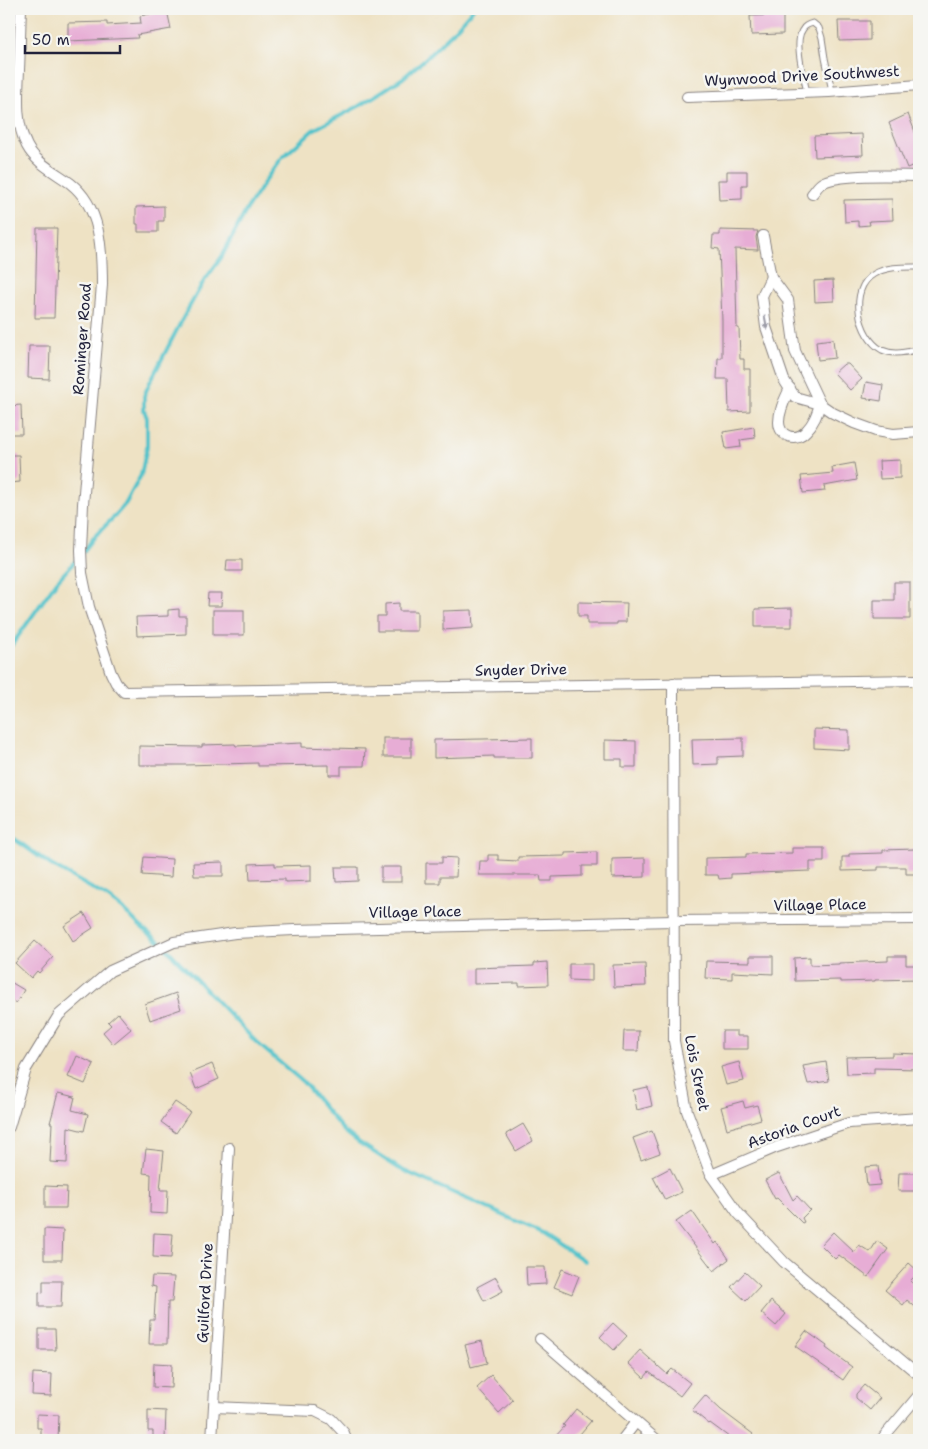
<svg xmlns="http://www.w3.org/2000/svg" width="928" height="1449" font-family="'Shantell Sans',sans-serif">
<rect width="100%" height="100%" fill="#f6f6f2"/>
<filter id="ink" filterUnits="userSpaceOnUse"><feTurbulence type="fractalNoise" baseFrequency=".02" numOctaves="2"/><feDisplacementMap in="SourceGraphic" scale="10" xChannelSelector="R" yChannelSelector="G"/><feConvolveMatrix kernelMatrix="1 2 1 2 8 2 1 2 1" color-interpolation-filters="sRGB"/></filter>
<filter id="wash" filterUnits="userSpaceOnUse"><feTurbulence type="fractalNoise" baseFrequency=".0096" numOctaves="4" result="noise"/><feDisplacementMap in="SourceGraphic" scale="20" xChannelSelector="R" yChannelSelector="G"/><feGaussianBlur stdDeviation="1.12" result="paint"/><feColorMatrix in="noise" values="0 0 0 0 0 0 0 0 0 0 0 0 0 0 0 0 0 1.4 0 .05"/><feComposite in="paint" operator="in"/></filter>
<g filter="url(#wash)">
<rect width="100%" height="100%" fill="#eee2c4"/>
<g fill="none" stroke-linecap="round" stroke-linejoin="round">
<!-- stream -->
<g stroke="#55c3ca" stroke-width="4">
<polyline points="83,552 96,535 115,516 126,503 141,475 147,447 147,418 144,410 144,396 150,382 183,318 204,281 221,258 248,207 269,175 282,158 313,130 359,106 403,78 425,59 453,32 473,9"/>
<polyline points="9,649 57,581 79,557"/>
<polyline points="9,835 51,865 107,897 125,911 139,925 162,944 257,1043 303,1082 331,1116 344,1131 358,1142 400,1169 543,1233 585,1261"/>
</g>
</g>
<g id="blocks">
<!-- building -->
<g fill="#e7add5">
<polygon points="167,10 171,29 137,35 138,38 68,41 68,23 107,22 107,25 141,23 140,16"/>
<polygon points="783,15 783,34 751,35 750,16"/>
<polygon points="838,21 870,21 870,40 839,41"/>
<polygon points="908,114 919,142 919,163 907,168 889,123"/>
<polygon points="862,134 863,155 815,157 814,136"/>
<polygon points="727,171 747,171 747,185 742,185 742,199 719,200 718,180 727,180"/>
<polygon points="892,199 893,220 869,221 870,225 858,226 858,221 845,222 844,200"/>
<polygon points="164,206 164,221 158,221 158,232 138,232 138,224 136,224 136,207"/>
<polygon points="37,228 57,228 54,318 35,318"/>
<polygon points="720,230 758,231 756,237 758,250 735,249 737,328 739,328 740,359 744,359 744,369 750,369 750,411 729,412 728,379 717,379 718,358 722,358 722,320 719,249 712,248 713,235 720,235"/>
<polygon points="833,280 834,301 815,302 814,281"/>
<polygon points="833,339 835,358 818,360 816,341"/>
<polygon points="29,346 50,346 49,379 28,378"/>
<polygon points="844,364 848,364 862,379 850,390 834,373"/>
<polygon points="866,382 883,385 881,401 863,398"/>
<polygon points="21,405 22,434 9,434 9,406"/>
<polygon points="754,427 755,438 740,440 741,447 726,449 723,432"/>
<polygon points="9,455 19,455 20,482 9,483"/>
<polygon points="900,460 900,478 880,479 879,461"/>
<polygon points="854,463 857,480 824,486 825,491 803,493 801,476 833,473 832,467"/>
<polygon points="227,560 242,560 242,571 226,571"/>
<polygon points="894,582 910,582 910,619 874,619 874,600 894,600"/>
<polygon points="208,593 222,593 221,606 207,606"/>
<polygon points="578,602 627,603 626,622 617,622 617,624 587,624 587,616 578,616"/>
<polygon points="399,603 399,611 417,611 417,631 377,631 377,616 385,616 385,604"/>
<polygon points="792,608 792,627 755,627 755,609"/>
<polygon points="179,609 179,616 186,616 186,634 137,636 136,617 168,616 168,610"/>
<rect x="213" y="610" width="31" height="25"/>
<polygon points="472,610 473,628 443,630 443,611"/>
<polygon points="814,729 849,730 849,750 814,748"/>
<rect x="383" y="738" width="28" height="19"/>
<polygon points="532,738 532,758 494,758 494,756 434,758 434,740"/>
<polygon points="743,738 743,756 718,757 718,764 693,765 692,739"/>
<polygon points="605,740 636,741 636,767 622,767 622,759 605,759"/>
<polygon points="302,743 302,747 365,749 364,766 341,766 341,775 329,775 329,765 258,766 258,763 185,765 139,765 139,746 202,747 202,745 235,744 236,746"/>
<polygon points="792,848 824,848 824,862 810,862 810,871 731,874 731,878 719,879 718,875 705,875 705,858 746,857 746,854 792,853"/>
<polygon points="915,849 916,874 906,874 906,867 878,867 878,870 842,871 842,857 849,857 849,854 883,853 883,850"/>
<polygon points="597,852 597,866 582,866 582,876 552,877 552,881 541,881 540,875 479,875 480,861 488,861 488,855 498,855 498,860 518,861 518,857 565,856 565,853"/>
<polygon points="144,857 172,859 171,877 142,875"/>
<polygon points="442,857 457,858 456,877 440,877 440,883 426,883 426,863 442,863"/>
<polygon points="645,858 645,877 612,878 612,859"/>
<polygon points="223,862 223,876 194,876 193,863"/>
<polygon points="275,863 275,866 311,865 311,881 285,882 285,879 250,880 249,864"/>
<polygon points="335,867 358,867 358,881 336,882"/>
<rect x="381" y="867" width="20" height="15"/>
<polygon points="84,913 93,928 73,941 64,926"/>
<polygon points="35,941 53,957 39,973 37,971 31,978 15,963"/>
<polygon points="750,956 773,956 773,974 732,972 732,979 705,978 706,961 750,962"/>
<polygon points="888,956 906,956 906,965 919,965 919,979 875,980 875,981 840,982 840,980 795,981 794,958 810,957 810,965 839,964 839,963 888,961"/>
<polygon points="547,962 548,985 519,986 519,983 474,984 474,968 534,966 534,963"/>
<polygon points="569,964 592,964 592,981 569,980"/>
<polygon points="645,964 646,986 614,987 613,965"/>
<polygon points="9,981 24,990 16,1003 9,999"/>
<polygon points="176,993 181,1009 150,1020 145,1004"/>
<polygon points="118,1013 131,1029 113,1044 103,1032 111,1025 108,1022"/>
<polygon points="624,1031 639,1031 638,1051 623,1051"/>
<polygon points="722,1031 737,1031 737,1036 748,1036 748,1049 722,1049"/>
<polygon points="892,1053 919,1054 919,1069 874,1068 874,1073 847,1074 846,1057 892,1056"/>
<polygon points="77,1056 94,1064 85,1084 68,1077"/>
<polygon points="739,1062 744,1081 726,1085 721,1067"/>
<polygon points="826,1062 829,1081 808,1084 803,1066"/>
<polygon points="212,1064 219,1079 196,1089 190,1073"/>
<polygon points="648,1087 652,1106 637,1110 633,1090"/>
<polygon points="58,1093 75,1097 72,1110 88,1114 84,1131 68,1127 67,1163 50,1162 52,1123 50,1123"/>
<polygon points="743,1101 745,1108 757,1105 761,1119 727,1129 721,1107"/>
<polygon points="175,1102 190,1112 176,1133 161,1122"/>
<polygon points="523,1124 533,1141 516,1151 506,1134"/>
<polygon points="652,1131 660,1153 641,1160 633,1138"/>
<polygon points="146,1149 164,1151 160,1190 168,1190 167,1214 150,1213 151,1174 143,1173"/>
<polygon points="878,1166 880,1185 867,1186 865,1167"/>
<polygon points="670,1168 682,1192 665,1200 653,1177"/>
<polygon points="779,1173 793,1200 797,1196 810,1210 802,1218 804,1222 802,1223 777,1198 775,1199 765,1180"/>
<polygon points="899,1173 919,1173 919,1191 898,1191"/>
<polygon points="45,1186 67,1187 66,1208 45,1208"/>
<polygon points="692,1211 715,1244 717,1242 729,1259 714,1271 676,1222"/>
<polygon points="44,1229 63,1230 62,1260 44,1260"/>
<polygon points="833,1232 854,1252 859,1245 870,1252 877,1241 888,1249 868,1277 839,1255 835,1259 821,1245"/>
<polygon points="154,1233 173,1234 171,1258 153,1257"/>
<polygon points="909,1263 919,1272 910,1281 919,1289 919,1310 907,1300 903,1305 885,1290"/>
<polygon points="526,1267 545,1267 546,1284 527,1285"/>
<polygon points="562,1269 579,1276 572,1294 554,1287"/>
<polygon points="745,1272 760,1286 746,1301 731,1287"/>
<polygon points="152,1276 174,1277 172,1302 168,1302 167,1344 149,1344 150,1320 154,1320 156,1287 151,1286"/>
<polygon points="496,1277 503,1291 484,1301 477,1287"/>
<polygon points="43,1281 62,1281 61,1307 39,1307 39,1292 43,1293"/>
<polygon points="771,1301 786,1314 776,1326 761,1313"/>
<polygon points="613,1323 627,1336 614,1350 600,1337"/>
<polygon points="39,1329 55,1329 56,1350 39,1350"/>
<polygon points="806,1331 827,1346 826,1348 852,1367 843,1380 795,1346"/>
<polygon points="482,1341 487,1363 471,1367 465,1345"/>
<polygon points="640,1350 667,1374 672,1369 690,1383 680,1396 649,1372 644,1378 628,1363"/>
<polygon points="154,1363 172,1364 171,1388 153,1387"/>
<polygon points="33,1373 52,1374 51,1396 32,1395"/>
<polygon points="491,1375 513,1400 499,1413 477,1388"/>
<polygon points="864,1385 880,1398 870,1410 856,1398 856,1394"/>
<polygon points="705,1395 721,1410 753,1434 748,1440 733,1440 710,1423 709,1424 692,1410"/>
<polygon points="576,1409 591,1421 575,1440 552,1440 565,1426 563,1425"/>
<polygon points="148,1410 166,1411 165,1440 153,1440 153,1431 148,1431"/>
<polygon points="37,1414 59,1415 58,1440 41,1440 41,1428 37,1428"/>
</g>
</g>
</g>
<g filter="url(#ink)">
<use href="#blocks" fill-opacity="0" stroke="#888280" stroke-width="1"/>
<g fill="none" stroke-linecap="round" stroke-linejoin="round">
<!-- lane casing -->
<g stroke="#888280" stroke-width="7">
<g id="lane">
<path d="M807,92c-3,-14 -14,-51 -4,-63 2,-4 6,-5 10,-6l6,5 3,10 3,20 7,33"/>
<path d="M919,267c-14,0 -32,-1 -45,7 -26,15 -16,63 8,76 11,5 26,3 37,-2"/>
</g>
</g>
<!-- street casing -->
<g stroke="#888280" stroke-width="12">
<g id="street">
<path d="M21,9c-1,20 -1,41 -2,61 -1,24 -4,53 8,76 9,17 28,26 43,37 31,24 32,66 32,102l-19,219 -2,46 1,23 7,34 22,66 5,10 8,9 795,-12"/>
<polyline points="687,97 829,92 919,85"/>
<path d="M812,194c3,-3 6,-9 10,-11 18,-10 75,-7 97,-7"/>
<polyline points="763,236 771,277 788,300 795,351 820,404 833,413 854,423 876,431 893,434 919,432"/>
<polyline points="771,277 762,296 766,327 784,380 795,397 820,404"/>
<path d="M790,388c-5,11 -11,22 -11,34 0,15 17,20 27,9 8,-8 11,-17 14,-27"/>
<polyline points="673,683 674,1041 687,1111 711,1175 738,1213 784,1262 919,1375"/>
<polyline points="9,1127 26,1069 59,1015 110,971 174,942 235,933 294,930 673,921 919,919"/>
<polyline points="711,1175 777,1147 849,1123 919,1118"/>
<polyline points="540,1339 657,1440"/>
<polyline points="214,1407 315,1411 331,1419 344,1433 346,1440"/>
<polyline points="212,1440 229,1148"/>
<polyline points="622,1440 636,1422"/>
<polyline points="881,1440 919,1395"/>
</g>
</g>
<!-- lane -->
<use href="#lane" stroke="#fff" stroke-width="5"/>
<!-- street -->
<use href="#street" stroke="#fff" stroke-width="10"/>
</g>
<!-- one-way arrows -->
<defs><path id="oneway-solid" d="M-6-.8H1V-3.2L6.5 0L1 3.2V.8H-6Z" transform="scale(1.25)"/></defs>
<use fill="#9c9ca7" href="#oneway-solid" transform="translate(766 323) rotate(79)"/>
</g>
<g text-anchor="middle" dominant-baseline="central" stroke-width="5" stroke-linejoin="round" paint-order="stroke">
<!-- street labels -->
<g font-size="15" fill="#22223b" stroke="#f6f6f2">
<text transform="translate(802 76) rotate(-3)">Wynwood Drive Southwest</text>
<text transform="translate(82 339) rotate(-86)">Rominger Road</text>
<text transform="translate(521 670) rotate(-1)">Snyder Drive</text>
<text transform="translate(820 905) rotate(-1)">Village Place</text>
<text transform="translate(415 912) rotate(-1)">Village Place</text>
<text transform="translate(697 1073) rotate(79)">Lois Street</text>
<text transform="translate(794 1127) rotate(-20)">Astoria Court</text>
<text transform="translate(205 1293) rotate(-87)">Guilford Drive</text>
</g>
</g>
<!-- margin -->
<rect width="928" height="1449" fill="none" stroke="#f6f6f2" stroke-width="30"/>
<!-- scale -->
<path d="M25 45v8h95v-8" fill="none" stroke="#22223b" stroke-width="2.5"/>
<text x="32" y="45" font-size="15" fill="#22223b" stroke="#f6f6f2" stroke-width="4" paint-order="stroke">50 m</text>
</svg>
